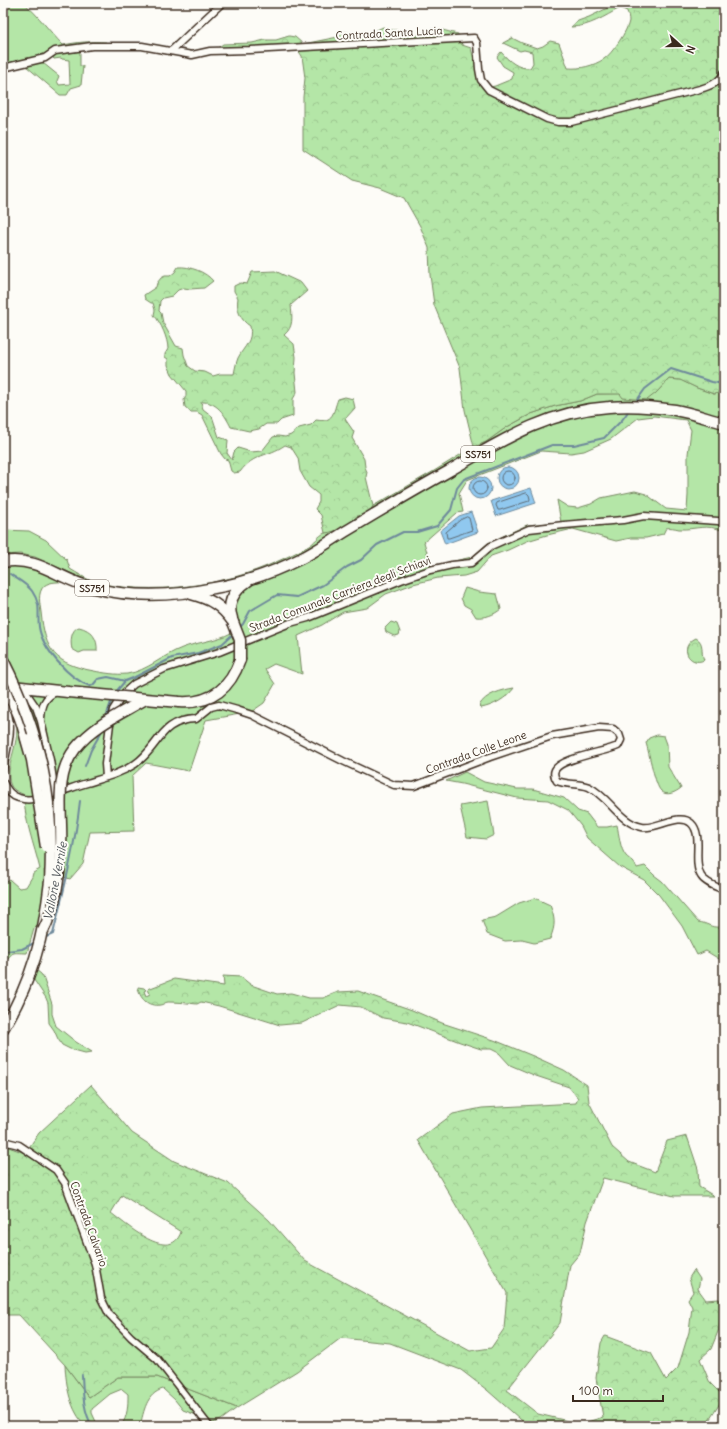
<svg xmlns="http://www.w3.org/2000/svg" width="727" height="1429" font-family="Delius,sans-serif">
<defs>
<pattern id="forest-crowns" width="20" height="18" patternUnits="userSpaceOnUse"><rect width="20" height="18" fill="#b4e6a7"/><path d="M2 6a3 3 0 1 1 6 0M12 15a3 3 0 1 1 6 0" fill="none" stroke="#9cc58f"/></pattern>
</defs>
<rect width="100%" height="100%" fill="#fdfcf7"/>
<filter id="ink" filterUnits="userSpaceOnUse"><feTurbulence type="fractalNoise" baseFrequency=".025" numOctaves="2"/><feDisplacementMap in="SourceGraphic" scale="8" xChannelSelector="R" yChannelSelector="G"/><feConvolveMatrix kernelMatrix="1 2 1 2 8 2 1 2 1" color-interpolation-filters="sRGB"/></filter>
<g filter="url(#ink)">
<!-- grass -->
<g fill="#b4e6a7" stroke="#788862" fill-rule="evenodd">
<path d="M3,3h21c15,13 25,28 39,42 15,-3 28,-4 43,-3l2,2h-17l-47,13 -41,8z"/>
<polygon points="80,50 80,66 83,66 81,85 71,88 67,95 60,95 26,66 41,62 43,63 59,76 57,81 59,85 70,84 69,60 62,59 61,58 54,59 52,56 61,53"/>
<path d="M669,379l12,1 16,8 17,6 10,-2v27l-72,-7 23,3 49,13v103c-19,-8 -27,-1 -45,-2 -5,-1 -8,-2 -13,-1l-3,6 -17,4h-15l-15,3 -43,-12 -26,6 -20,6 -19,9 -17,6 -14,16 -13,4 -26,2 -25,6 -27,10 -19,14 -24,4 -21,13 -24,11 4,38 -28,-10 -9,5 10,15 -11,19 -13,9 -45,8 -17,51 -43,-8 -14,13 2,55 -44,1 -7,32 -13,15 -26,-9 1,12 -4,29 -3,14 -4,4 -7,24c-17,0 -12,-3 -24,11v-73l2,-8 5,-3 9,8 7,-1 6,-10 1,-4 7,-4c-6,-25 -16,-49 -16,-74 -5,-3 -10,-4 -13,-9 -11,-21 24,-61 -8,-80v-141l26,-2 38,19c-7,0 -17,-1 -23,4 -7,7 -4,18 -3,26 4,39 14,52 53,59 10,2 22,4 33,3 20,-3 36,-19 55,-26 15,-6 34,-7 49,-15 3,-1 5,-7 7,-10l-4,-20 11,-16 38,-15 23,-10 11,-7 -21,1 -46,20 -38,9 -53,6 -43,-2 -32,-10 -49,-22 -15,-3 -17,1v-25l26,1 17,9 21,20 3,9c7,4 16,10 24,13 55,14 131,4 182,-20 11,-5 22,-10 33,-16 5,-3 10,-11 16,-13 12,-4 23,-7 32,-17 8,0 12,-3 16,-10l61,-35 39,-24 13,-5 21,-15 24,-13 24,-8 25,-5 17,-7 59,-1zM654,416l32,4 5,10 -3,24v41l-1,16 -21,-2 -20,-15 -11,-3 -34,7 -10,6 -13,4 -10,-1 -11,-7 4,22 -34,3 -39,18 -16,14 -41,9 -7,-24 33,-29 6,-1 -4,-19 8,-13 74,-29 30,2 13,-2 27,-12 27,-21zM568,418l-26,9 -31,14 -153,89 181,-111z"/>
<path d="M465,588l14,4 18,2 4,15c-7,6 -16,9 -25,8l-5,-8 -7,-4 -3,-7z"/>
<polygon points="391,622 397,624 400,632 399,635 394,636 386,632 385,628"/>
<path d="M79,627c13,3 19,12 18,24h-13l-5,2 -7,-4c-2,-7 -1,-20 7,-22z"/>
<path d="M514,688c-7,10 -21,18 -33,20l-2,-2c6,-12 23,-16 35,-18z"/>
<path d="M657,735l7,1 3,8 1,23 13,21c-5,4 -14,9 -20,3 -6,-5 -12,-39 -15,-48l3,-5z"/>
<path d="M465,772l19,10 33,7h16l31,9 14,13 9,3 10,13h10l10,-2c2,9 3,24 9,31 5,5 7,4 11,12l8,-2 9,9 8,6 36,41c10,1 12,6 22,5l2,8 2,1v26l-18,-11 -9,4 -15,-29 -23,-31 -15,-15 -24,-13 -33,-29 -6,-12 -13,-16 -20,-10 -31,-2 -55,-14 -16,-3z"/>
<polygon points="488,801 494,835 486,839 467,837 460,806"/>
<path d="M535,898l15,7c5,14 6,19 0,34l-16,4 -12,-3 -17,1 -18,-7 -5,-14 14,-3 23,-14z"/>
<polygon points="36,970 41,974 43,977 52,1004 52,1014 56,1026 76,1042 92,1052 85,1053 70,1049 62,1045 58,1039 54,1030 49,1023 48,1003 46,998 32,977"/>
<path d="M65,1365l24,32 29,-20h39l80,31 -16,12 -8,3 -6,-4 -24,-9 -8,-10 -12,-11c-17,5 -19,22 -23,37h-19c7,-10 7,-21 7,-32l-6,-5 -12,5 -18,15v4l6,13h-12c-16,-15 -20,-41 -21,-61z"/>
</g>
<!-- forest -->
<g fill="url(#forest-crowns)" stroke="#788862" fill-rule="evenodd">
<path d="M618,3h99l7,10v379l-10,2 -17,-6 -17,-8 -11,-1 -13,14 -9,7 -24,-2 -3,-4h-23l-17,7 -25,5 -24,8 -24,13 -21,15 -12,5 -9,-37 -5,-42 -26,-63 -4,-30 -1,-27 -9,-22 -16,-28 -24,-10 -28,-7 -49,-32v-52l2,-19 -3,-22 -7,-10 -79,3 7,-5 29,-1 13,-3h11l13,-4 6,1 8,7 35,-7 7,-5 9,1 6,5 23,-11 9,3h11l10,6c6,-1 15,-6 19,-7 8,-1 19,4 26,5l4,11 9,3 3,12 11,28 10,-2 17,-7 1,-7 -10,-6 -6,-9 4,-5c8,9 17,17 29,16l3,-5 -1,-11 -8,-2 -4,1 -17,-8 9,-5 10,5 15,5 6,-2 7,-5 9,2 9,25c13,1 25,-2 36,-9 8,-5 24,-29 25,-38 0,-3 -1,-7 -2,-10l-7,-3c-15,8 -31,19 -49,19l7,-6 11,-4z"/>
<path d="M178,267c12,-1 28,5 35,14l-9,7 -14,1 -6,-1 -6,2 -6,6 -9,2 -3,3 -1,10 2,2 2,10 13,23 7,2 1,7 4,11 7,5 10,1 8,4 7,-2h14c1,-5 2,-11 4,-16 6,-12 15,-16 12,-32 -10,-6 -14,-17 -12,-28l-4,-7v-5l6,-3 7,1 5,-12 23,-1 26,12 6,8 -16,14c1,12 3,22 -7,30l10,9 2,13 -1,16 2,19 -4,7v17l-12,4 -4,4h-11l-7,5 -10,2 -18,-4c-6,-12 -14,-26 -30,-25l2,7 9,7 7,21 9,3 -1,13 5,7 2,-8 4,-4 13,4 11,-1 11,-14 5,-1 7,1 6,-2 8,-7 12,-3 5,-5c18,3 17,-8 22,-21l7,-2 8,2 2,9 -10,11 9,13 -2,6 12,21 1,8 2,5 -1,5 7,29 -3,5 -7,5h-6c-8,9 -20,16 -32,17l-4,-18 -6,-6 4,-7v-7l-10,-8 -9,-16 -2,-13 -7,-11 -6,-2c-17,12 -31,8 -45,27l-6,1 -3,-2 -3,-11 -3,-1 -4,-5 -19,-39 -5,-3h-6l-6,-5 -1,-7 2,-4v-5l-14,-17 -4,-9v-6l-3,-2v-3l3,-5c0,-10 -7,-26 -14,-34l1,-5 -2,-7h-2l-6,-4 -1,-4 12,-8 1,-4 4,-5 4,-2h5l5,-4z"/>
<path d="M696,638c9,5 4,13 8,22 -14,7 -27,-13 -8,-22z"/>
<path d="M223,976l18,1 10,8 26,9 14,-1 18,5h14l15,-6 20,-1 54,19 30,13 52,17 39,16 31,14 23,15 2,17 23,45 17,15 26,10 12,-31 20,-5 11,33 1,18 15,9h-40l-71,-18 -16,44 -7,31 -10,12 -10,58 -53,67 31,24 43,10 22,-7 -7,-39 5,-35 4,-7 46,17 15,27 12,-12 11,-36 3,-25 -4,-8 5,-7 -4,-14 5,-8 6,9 -2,10 8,11 13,-1 4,9 -4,21 -8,20 -11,10 10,24 14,14 -16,25 -2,4h-178l-41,-36 -26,-20 -71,-27 -49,-5 -44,33 -60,37 -80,-31h-39l-29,20 -24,-32 -46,-50h-16v-170l22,8 14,-20 52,-48 41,48 42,28 54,22 41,37 36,41 165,90 21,-3 13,-19 3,-36 -89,-153 35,-26 29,-6 94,-5 2,-5 -9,-11 -33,-11 -26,-11 -11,-12 -8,-4h-10l-21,-7 -53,-20 -24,-4 -22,-11 -21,-2 -38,18 -22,2 -61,-19 -18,-4 -4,2c-9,-1 -19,-2 -29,-2 -3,0 -5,3 -8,3 -12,2 -21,-7 -22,-18l6,1 2,2 -2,1 2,5 4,-2 -2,-5 26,-10 50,7zM122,1195l59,37c-11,32 -55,-8 -70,-19z"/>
</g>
<!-- water -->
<g fill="#90c8ef" stroke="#6e899b">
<circle cx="508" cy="478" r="11"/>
<circle cx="480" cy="488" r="11"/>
<polygon points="531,488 536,503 496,516 491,501"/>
<polygon points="471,512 478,532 445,544 440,531 459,516"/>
</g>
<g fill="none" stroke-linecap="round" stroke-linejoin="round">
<!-- shore -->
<g stroke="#5d6972" stroke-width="1">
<circle cx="508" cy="478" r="7"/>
<circle cx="480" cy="488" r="7"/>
<polygon points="527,493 529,495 530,499 529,501 500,510 498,510 496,505 497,503"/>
<polygon points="467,517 469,518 472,530 449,538 447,538 446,532 460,520"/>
</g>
<!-- stream -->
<g stroke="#6e899b" stroke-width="2">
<polyline points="635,403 645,389 671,369 712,382 724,384"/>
<path d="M10,574c7,5 17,10 22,17 10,15 5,21 7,36 3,21 30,52 51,59l3,-1 5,-6 10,-2 17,4"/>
<polyline points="239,628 243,624 250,611 277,595 297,597 323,585 347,567 361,560 377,545 403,532 417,532 437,526 451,510 457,488 464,479 552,445 574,445 604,438 622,420 630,409"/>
<polyline points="115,693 125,681 133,678 172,658 198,653 222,644 233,634"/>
<polyline points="106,717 112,699"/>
<polyline points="85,766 91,750 103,729"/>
<path d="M44,938l9,-4c11,-44 22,-88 27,-133"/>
<polyline points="3,955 7,951 22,949 36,942"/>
<path d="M82,1375c1,18 1,35 10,51"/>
</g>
<!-- minor casing -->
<g stroke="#3b2a1e" stroke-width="9">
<g id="minor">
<polyline points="171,51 222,3"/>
<path d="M3,68l42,-10 10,-7 37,-5h50l50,9 18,-4 40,-1 224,-12 3,5 2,26 2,11 8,10 58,29 11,3h13l129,-33c10,-3 19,-6 24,-16"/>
<polyline points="20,688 27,694 36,707 41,721 50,760 55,793"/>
<path d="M3,704c14,20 3,45 0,66"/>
<path d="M41,718c1,-12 3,-21 15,-26"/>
<polyline points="106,777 105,764 110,724 113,710 124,693 134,684 164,669 219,652 290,623 308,618 401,580 430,570 452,565 471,563 491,546 529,529 564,525 623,520 644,516 718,521 724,523"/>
<path d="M3,782c3,7 7,14 16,16 6,2 12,2 18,0 17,-3 33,-10 50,-15 16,-5 33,-9 48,-19 25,-17 24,-44 61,-45l15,-12 8,-2 18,5 15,5 91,46 51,24 20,1 76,-29 62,-21 47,-8 14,1 6,5 2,6 -3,6c-13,6 -57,12 -63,24 -2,4 0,8 2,11 10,4 22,2 32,6 20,10 31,36 53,40 14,3 37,-15 49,-4 13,12 1,38 10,53 4,7 16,11 23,14"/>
<polyline points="3,1141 19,1145 56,1170 65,1183 95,1264 101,1298 109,1314 131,1337 157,1359 209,1426"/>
</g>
</g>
<!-- primary casing -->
<g stroke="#3b2a1e" stroke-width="13">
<g id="primary">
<path d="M3,562c37,-6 58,19 91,26 39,10 81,8 120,0 30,-5 60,-16 88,-30 16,-8 31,-19 46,-28 33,-20 67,-40 101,-59 52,-30 98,-60 160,-64 21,-2 45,0 66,3 17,3 33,9 49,13"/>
<path d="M191,594c19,5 30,11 42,28"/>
<path d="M232,618c-6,-16 3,-28 16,-37"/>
<polyline points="3,685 68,692"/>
<path d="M3,690c13,13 19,31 23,49"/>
<path d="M179,702c31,2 51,-13 61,-42"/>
<path d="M3,1029c29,-48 41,-93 47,-148"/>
</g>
</g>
<!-- minor -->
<use href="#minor" stroke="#fdfcf7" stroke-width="6"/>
<!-- primary -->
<use href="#primary" stroke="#fdfcf7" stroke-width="10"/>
<!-- primary-bridge casing -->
<g stroke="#3b2a1e" stroke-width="13" stroke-linecap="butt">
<g id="primary-bridge">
<polyline points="233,622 240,640 240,660"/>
<path d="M3,660c37,73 52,140 47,221"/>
<polyline points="68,692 179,702"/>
<polyline points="26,739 32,760 46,847"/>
<path d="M43,931c13,-26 17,-55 18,-84 2,-32 -8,-70 14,-98 18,-23 45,-35 69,-49"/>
</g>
</g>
<!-- primary-bridge -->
<use href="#primary-bridge" stroke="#fdfcf7" stroke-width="10"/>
</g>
</g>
<g text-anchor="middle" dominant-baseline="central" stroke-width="4" stroke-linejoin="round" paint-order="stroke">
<!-- shield labels -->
<g fill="#fdfcf7" stroke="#75695f" stroke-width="1">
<rect x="461" y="446" width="34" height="16" rx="3"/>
<rect x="75" y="580" width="34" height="16" rx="3"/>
</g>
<g font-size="10" font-weight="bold" fill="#3b2a1e">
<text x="478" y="454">SS751</text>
<text x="92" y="588">SS751</text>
</g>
<!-- street labels -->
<g font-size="11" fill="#3b2a1e" stroke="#fdfcf7">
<text transform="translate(389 33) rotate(-3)">Contrada Santa Lucia</text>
<text transform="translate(340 594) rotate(-21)">Strada Comunale Carriera degli Schiavi</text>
<text transform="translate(476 752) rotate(-20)">Contrada Colle Leone</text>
<text transform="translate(89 1224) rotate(70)">Contrada Calvario</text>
</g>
<!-- water labels -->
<g font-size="12" font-style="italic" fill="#54595d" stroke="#fdfcf7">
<text transform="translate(55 881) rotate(-79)">Vallone Vernile</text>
</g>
</g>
<!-- margin -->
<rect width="727" height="1429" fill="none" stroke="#fdfcf7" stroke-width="16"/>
<rect x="8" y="8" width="711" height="1413" fill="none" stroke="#3b2a1e" stroke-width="1.5" filter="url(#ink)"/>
<!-- north arrow -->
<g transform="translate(681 46) rotate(111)" stroke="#fdfcf7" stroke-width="3" paint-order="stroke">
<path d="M0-3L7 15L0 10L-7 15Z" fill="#3b2a1e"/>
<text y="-6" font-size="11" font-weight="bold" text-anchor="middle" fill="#3b2a1e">N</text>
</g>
<!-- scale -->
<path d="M573 1395v6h90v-6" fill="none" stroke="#3b2a1e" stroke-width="2"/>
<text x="579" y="1395" font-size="12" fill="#3b2a1e" stroke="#fdfcf7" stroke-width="3" paint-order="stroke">100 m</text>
</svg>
